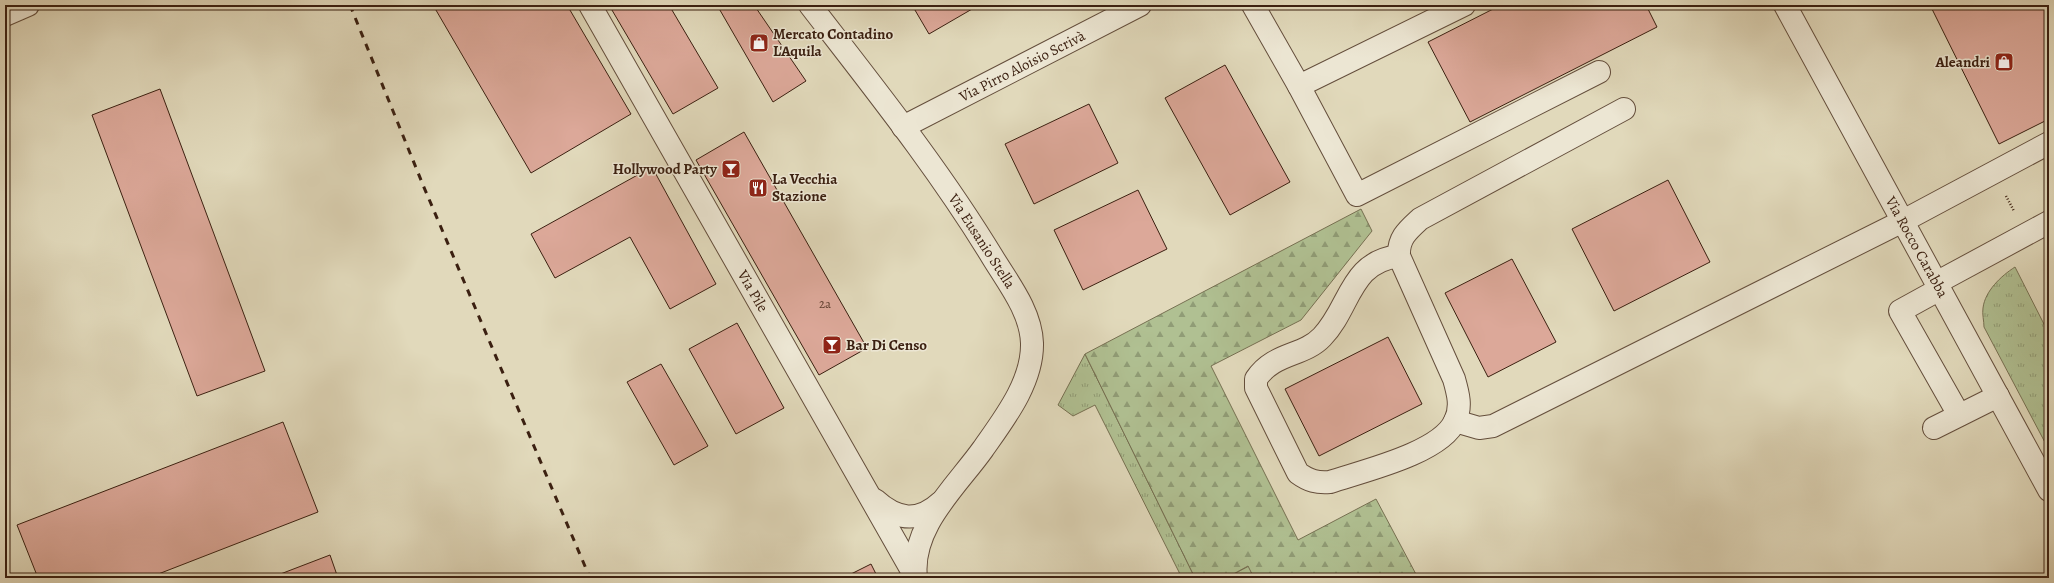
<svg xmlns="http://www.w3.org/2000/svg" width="2054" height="583" font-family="Alegreya,serif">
<defs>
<pattern id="grass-tufts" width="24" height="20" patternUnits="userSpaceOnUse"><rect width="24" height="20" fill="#b0c092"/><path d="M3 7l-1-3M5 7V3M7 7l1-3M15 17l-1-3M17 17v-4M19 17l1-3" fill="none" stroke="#909c76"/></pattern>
<pattern id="forest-firs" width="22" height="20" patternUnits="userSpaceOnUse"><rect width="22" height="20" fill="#b0c092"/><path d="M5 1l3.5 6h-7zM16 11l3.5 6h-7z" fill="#909c76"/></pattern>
</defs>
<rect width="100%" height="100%" fill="#e1d9bb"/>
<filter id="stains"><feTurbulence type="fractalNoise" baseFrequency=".005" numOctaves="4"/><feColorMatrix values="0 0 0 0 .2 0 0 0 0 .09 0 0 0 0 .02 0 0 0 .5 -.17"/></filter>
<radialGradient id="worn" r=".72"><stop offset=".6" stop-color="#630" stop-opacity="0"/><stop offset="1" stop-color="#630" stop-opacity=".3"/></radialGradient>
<!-- grass -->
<g fill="url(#grass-tufts)" stroke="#767052">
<path d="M2015,267l34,67v116l-65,-123c0,-6 -2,-13 -1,-19 2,-17 18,-32 32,-41z"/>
<polygon points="1085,354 1195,578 1182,578 1095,405 1073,416 1058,405"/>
<polygon points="1249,566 1254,578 1226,578"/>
</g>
<!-- forest -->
<polygon fill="url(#forest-firs)" stroke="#767052" points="1361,209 1372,231 1301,320 1211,366 1298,540 1376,499 1418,578 1254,578 1248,566 1226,578 1195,578 1085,354"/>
<!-- building -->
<g fill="#dca899" stroke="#3b2011">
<polygon points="433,5 567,5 631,114 531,173"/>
<polygon points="609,5 669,5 718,88 673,114"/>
<polygon points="717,5 754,5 806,81 773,102"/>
<polygon points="912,5 979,5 929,34"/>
<polygon points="1501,5 1646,5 1657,27 1470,122 1428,42"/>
<polygon points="1930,5 2049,5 2049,119 1999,144"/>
<polygon points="1225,65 1290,182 1230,215 1165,98"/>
<polygon points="160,89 265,371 197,396 92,115"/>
<polygon points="1089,104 1118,163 1034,204 1005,144"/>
<polygon points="744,132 867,348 819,375 696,160"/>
<polygon points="652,167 716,284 670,309 630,237 555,278 531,234"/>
<polygon points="1668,180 1710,262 1614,311 1572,229"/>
<polygon points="1138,190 1167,249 1083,290 1054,230"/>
<polygon points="1512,259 1556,342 1488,377 1445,293"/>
<polygon points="737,323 784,408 736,434 689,349"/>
<polygon points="1388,337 1422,404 1319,456 1285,389"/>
<polygon points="661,364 708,446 674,465 627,382"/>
<polygon points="283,422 318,512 148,578 38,578 17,525"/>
<polygon points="330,555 338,578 270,578"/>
<polygon points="871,564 878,578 843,578"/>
</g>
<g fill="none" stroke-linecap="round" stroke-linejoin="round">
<!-- minor casing -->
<g stroke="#644e3c" stroke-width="24">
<g id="minor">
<polyline points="590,5 915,576"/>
<path d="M810,5c64,83 129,164 183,253 16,26 38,54 39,85 1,39 -28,76 -49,106 -27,38 -73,78 -67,129"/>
<polyline points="1253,5 1299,86 1464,5"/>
<polyline points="1785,5 2049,490"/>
<polyline points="5,15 28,5"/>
<polyline points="1299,86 1357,195 1599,72"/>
<polyline points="903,127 1140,5"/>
<path d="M1399,256c-50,6 -48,51 -77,81 -19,20 -48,15 -66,42v9l42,85c11,8 19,10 32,9 33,-11 111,-29 125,-61 7,-14 3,-28 -1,-42l-55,-123c-1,-18 9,-26 21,-37l204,-110"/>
<polyline points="1936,283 2049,222"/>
<polyline points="1940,289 1900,311 1959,415"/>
<polyline points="1455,421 1479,428 1493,426 1903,221 2049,143"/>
<polyline points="1934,428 1998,396"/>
<path d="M875,500c22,20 43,23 66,2"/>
</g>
</g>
<!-- path -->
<polyline stroke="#3b2011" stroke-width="2.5" stroke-dasharray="1 2" stroke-linecap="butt" points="2006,196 2014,211"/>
<!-- minor -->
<use href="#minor" stroke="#ece6d3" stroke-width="22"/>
<!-- rail -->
<polyline stroke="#3b2011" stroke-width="3" stroke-dasharray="7 7" stroke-linecap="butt" points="350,5 423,185 590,578"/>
</g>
<!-- icons -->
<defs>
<g id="shop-square" transform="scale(1)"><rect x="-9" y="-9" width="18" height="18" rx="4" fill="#8f2418" stroke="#ece6d3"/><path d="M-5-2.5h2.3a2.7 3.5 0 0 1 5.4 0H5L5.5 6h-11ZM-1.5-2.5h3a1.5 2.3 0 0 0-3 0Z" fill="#fff"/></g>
<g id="bar-square" transform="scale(1)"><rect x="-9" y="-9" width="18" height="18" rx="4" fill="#8f2418" stroke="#ece6d3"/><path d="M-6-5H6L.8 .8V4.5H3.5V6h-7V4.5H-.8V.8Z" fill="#fff"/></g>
<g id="restaurant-square" transform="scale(1)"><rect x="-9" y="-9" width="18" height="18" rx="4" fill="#8f2418" stroke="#ece6d3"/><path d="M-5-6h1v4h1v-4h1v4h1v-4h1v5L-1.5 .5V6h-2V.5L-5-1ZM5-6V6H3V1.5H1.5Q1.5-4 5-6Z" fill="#fff"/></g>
</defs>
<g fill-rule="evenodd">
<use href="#shop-square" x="759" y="43"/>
<use href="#shop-square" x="2004" y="62"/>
<use href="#bar-square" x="731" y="169"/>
<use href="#restaurant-square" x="758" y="188"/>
<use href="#bar-square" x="832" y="345"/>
</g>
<g text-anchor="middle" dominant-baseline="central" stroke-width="3" stroke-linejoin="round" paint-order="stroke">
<!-- number labels -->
<g font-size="13" fill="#634233">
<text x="825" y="303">2a</text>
</g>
<!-- poi labels -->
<g font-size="15" font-weight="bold" fill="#3b2011" stroke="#ece6d3" text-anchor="start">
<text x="773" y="34">Mercato Contadino<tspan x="773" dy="17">L'Aquila</tspan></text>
<text x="1990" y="62" text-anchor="end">Aleandri</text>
<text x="717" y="169" text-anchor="end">Hollywood Party</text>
<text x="772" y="179">La Vecchia<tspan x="772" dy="17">Stazione</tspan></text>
<text x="846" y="345">Bar Di Censo</text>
</g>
<!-- street labels -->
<g font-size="15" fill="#3b2011" stroke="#ece6d3">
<text transform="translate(1022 66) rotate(-27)">Via Pirro Aloisio Scrivà</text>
<text transform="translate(982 241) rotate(57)">Via Eusanio Stella</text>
<text transform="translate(1917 247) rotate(61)">Via Rocco Carabba</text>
<text transform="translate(753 291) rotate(60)">Via Pile</text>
</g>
</g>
<!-- margin -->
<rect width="2054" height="583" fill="none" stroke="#e1d9bb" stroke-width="20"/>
<rect x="6" y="6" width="2042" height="571" fill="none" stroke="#3b2011" stroke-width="2"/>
<rect x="10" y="10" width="2034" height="563" fill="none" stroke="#3b2011"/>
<rect width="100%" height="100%" filter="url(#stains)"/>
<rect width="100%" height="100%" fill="url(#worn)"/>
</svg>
